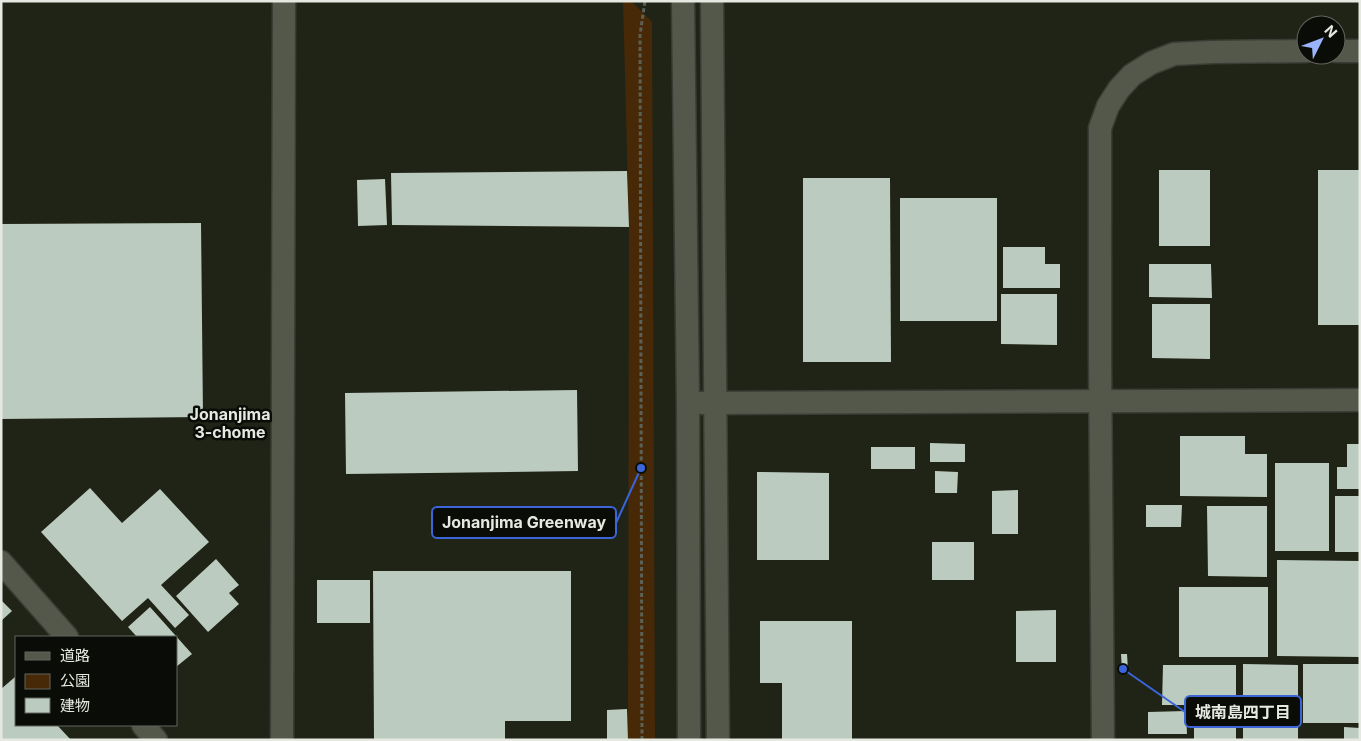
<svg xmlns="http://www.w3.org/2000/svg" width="1361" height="741" font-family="Inter,'Noto Sans JP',sans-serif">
<rect width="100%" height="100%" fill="#202417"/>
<!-- green -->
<polygon fill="#472907" points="623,1 631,1 652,22 655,740 628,740 629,227"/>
<!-- building -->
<g fill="#bccbbf">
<rect x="1159" y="170" width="51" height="76"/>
<rect x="1318" y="170" width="42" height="155"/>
<polygon points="627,171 629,227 392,225 391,173"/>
<polygon points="803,178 890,178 891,362 803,362"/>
<polygon points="385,179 387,225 358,226 357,180"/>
<rect x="900" y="198" width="97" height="123"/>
<polygon points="201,223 203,417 1,419 1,224"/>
<polygon points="1003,247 1045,247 1045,264 1060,264 1060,288 1003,288"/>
<polygon points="1149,264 1211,264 1212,298 1149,297"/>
<polygon points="1001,294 1057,294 1057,345 1001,344"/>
<polygon points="1152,304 1210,304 1210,359 1152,358"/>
<polygon points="577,390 578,471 346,474 345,393"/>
<polygon points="1180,436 1245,436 1245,454 1267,454 1267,497 1180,496"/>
<polygon points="930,443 965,444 965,462 930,462"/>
<polygon points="1347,444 1360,444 1360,489 1337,489 1337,467 1347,467"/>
<rect x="871" y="447" width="44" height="22"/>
<rect x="1275" y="463" width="54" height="88"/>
<polygon points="935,471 958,472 957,493 935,493"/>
<polygon points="757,472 829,473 829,560 757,560"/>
<polygon points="90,488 122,523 160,489 209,542 161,585 189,615 175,628 148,598 122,621 41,532"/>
<polygon points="1018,490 1018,534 992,534 992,491"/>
<rect x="1335" y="496" width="25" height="56"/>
<polygon points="1146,505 1182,505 1181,527 1146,527"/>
<polygon points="1207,506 1267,506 1267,577 1208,576"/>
<rect x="932" y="542" width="42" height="38"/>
<polygon points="216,559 239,585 229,593 239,604 208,632 176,596"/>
<polygon points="1277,560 1360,561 1360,657 1277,656"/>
<polygon points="373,571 571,571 571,721 505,721 505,740 374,740"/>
<rect x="317" y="580" width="53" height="43"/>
<rect x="1179" y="587" width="89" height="70"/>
<polygon points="1,600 12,611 1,621"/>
<polygon points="150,607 192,654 176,667 176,637 137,637 128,627"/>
<polygon points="1056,610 1056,662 1016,662 1016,611"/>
<polygon points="760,621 852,621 852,740 782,740 782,683 760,683"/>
<polygon points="1121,654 1127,654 1128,671 1122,671"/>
<polygon points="1243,664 1298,665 1298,740 1243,740"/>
<rect x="1303" y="664" width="57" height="59"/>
<polygon points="1163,665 1236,665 1236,705 1162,705"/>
<polygon points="15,677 16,679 16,725 57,725 71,740 1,740 1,689"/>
<polygon points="627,709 628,740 607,740 607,710"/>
<polygon points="1186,711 1187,734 1148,734 1148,712"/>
<rect x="1194" y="711" width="42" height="29"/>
<polygon points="1344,727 1360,728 1360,740 1344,740"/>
</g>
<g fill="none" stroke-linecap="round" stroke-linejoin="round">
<!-- minor casing -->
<g stroke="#3a3d35" stroke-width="25">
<g id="minor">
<polyline points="683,1 688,403 689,740"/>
<polyline points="712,1 718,740"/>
<polyline points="1336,51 1360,51"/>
<polyline points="701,403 1360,400"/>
<polyline points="1,562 67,637"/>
<polyline points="143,725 156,740"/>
<polyline points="282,740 284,1"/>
<polyline points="1103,740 1100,359 1100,128 1108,106 1119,89 1132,75 1151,63 1174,54 1212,52 1306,51"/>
</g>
</g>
<!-- path -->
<polyline stroke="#5d6155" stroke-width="3" stroke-dasharray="4 2.5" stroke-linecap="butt" points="642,740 640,35 645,1"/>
<!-- minor -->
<use href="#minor" stroke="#53584a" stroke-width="22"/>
</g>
<g text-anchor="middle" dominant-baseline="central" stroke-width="5" stroke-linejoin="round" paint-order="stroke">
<!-- neighbourhood labels -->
<g font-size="16" font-weight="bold" fill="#e6e9e1" stroke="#0a0c07">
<text x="230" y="414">Jonanjima<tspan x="230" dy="18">3-chome</tspan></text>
</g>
</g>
<!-- callouts -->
<path fill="none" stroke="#3b65d9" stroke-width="2" d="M641 468L616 523M1123 669L1185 712"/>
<g fill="#3b65d9" stroke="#0a0c07" stroke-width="2">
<circle cx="641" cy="468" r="5"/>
<circle cx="1123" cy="669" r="5"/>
</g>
<g fill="#0a0c07" stroke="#3b65d9" stroke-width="2">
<rect x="432" y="507" width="184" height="31" rx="5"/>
<rect x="1185" y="696" width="116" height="31" rx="5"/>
</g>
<g font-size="16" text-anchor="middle" font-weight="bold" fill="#e6e9e1">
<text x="524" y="528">Jonanjima Greenway</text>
<text x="1243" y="718">城南島四丁目</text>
</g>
<!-- border -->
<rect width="1361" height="741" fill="none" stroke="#e6e9e1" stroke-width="5"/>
<!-- legend -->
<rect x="15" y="636" width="162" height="90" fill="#0a0c07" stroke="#62645e"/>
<rect x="25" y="652" width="25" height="8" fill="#53584a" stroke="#62645e"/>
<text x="60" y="661" font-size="15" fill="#e6e9e1">道路</text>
<rect x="25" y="674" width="25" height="15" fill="#472907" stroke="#62645e"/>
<text x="60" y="686" font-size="15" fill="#e6e9e1">公園</text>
<rect x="25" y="698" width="25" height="15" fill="#bccbbf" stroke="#62645e"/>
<text x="60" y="711" font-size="15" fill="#e6e9e1">建物</text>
<!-- north arrow -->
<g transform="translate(1321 40) rotate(48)"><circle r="24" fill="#0a0c07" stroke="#62645e"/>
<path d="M0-4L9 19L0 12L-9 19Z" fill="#9ab5fd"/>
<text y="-8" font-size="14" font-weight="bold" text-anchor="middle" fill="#e6e9e1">N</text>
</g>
</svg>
